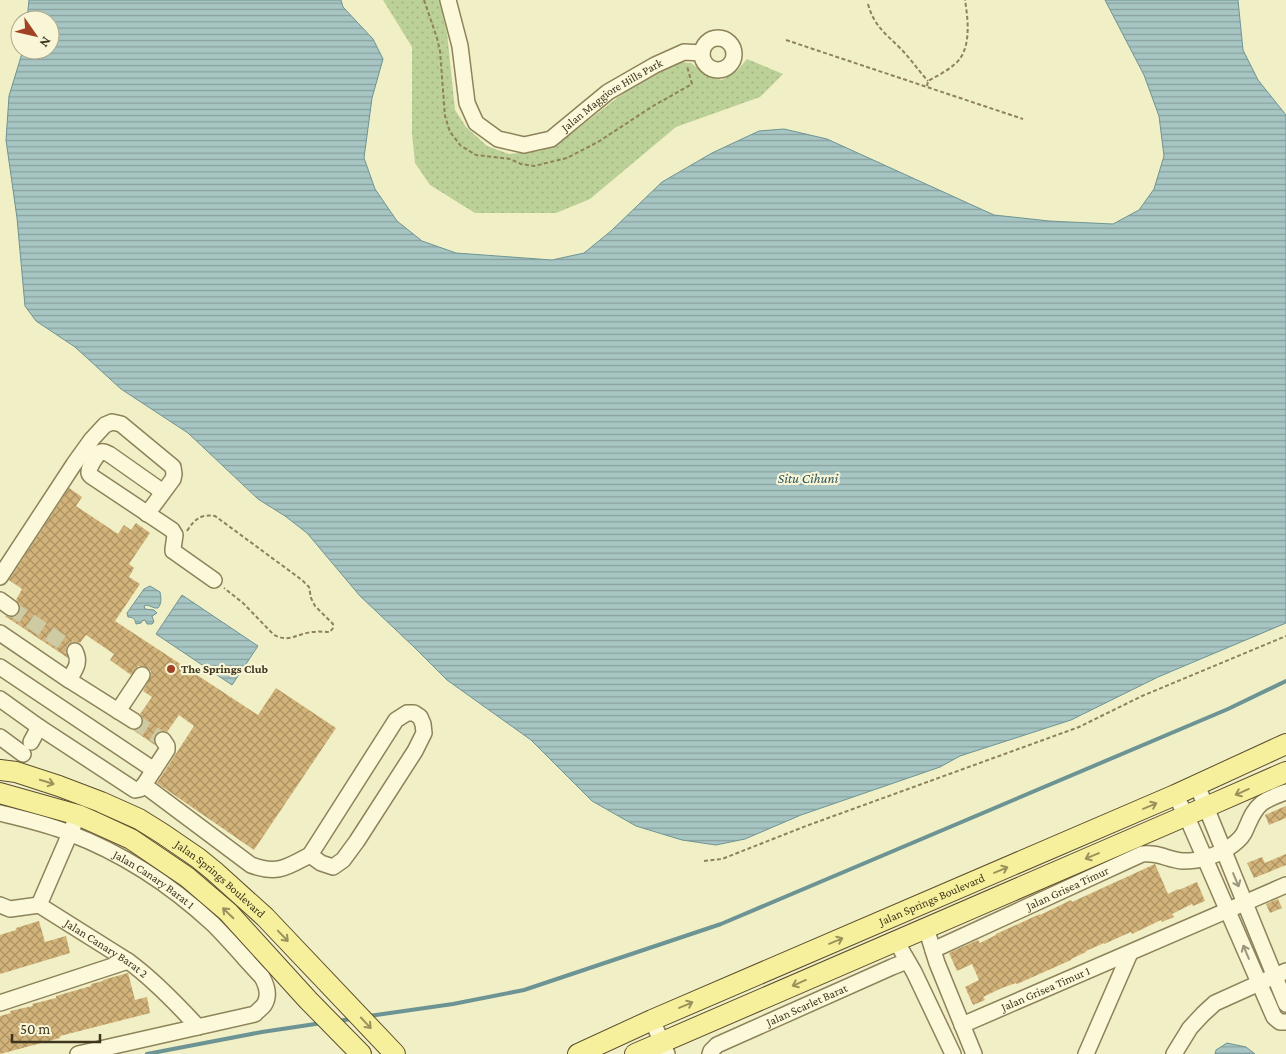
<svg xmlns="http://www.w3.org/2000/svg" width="1286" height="1054" font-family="'Crimson Pro',serif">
<defs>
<pattern id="park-dots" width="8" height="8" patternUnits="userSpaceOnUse" patternTransform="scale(1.25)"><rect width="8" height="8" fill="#bcd198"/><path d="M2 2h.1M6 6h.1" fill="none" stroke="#a2b483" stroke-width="1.8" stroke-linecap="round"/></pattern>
<pattern id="water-rules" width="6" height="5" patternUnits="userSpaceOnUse" patternTransform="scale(1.25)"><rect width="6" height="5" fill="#a7c5c3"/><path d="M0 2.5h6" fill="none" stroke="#89a19e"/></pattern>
<pattern id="building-cross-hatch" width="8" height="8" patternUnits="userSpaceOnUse" patternTransform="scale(1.25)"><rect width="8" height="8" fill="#d2b379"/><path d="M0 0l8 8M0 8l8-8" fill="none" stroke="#ac9263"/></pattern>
</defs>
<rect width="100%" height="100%" fill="#f1efc5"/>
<!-- park -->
<polygon fill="url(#park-dots)" points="383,0 439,0 447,33 455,110 466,127 487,146 509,154 540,151 563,140 630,88 676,62 691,63 710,77 722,80 737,71 747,59 783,74 760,97 676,127 590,199 556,213 475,213 430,185 415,163 412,134 412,47"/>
<!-- water -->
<g fill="url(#water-rules)" stroke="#6d9494">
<polygon points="29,0 341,0 343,7 373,39 383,59 372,98 364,158 375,189 397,221 422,241 456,253 552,260 584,253 611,231 662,182 712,153 759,131 784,129 827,139 994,215 1049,221 1113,224 1139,210 1154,189 1164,156 1159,116 1144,75 1105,0 1238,0 1243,50 1258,80 1286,115 1286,623 1158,677 1071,720 960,756 940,767 801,815 745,839 716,845 682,840 636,826 592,801 531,740 447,680 414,647 360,596 307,533 285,516 258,499 188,433 121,389 75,347 36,321 25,306 17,218 6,140 9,96 23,50 50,50 50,20 27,20"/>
<path d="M150,586l10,6c1,6 2,11 -2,16h-3l-8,-3 -3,1 1,3 9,1 3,3 -5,3 2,6 -2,2h-5l-2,-4 -3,1 -1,2 -5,1c-1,-5 -3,-7 -8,-7l-1,-4 17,-24z"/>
<polygon points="182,595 258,646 232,685 156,634"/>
<polygon points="1227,1043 1246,1047 1255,1054 1215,1054 1216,1050"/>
</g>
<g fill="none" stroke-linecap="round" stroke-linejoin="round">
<!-- stream -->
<g stroke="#6d9494" stroke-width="4">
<polyline points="369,1016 453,1004 524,990 721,924 1228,709 1286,681"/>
<polyline points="337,1021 352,1019"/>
<polyline points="147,1054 262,1032 322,1023"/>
</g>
</g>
<!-- building -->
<g fill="url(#building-cross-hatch)">
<polygon points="69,488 82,497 76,506 118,534 124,525 131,530 136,523 150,533 129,564 134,568 129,577 140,584 115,621 258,715 276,688 336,728 254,850 157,783 194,726 179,715 167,732 162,731 158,732 155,735 154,740 155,745 133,730 138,729 142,726 143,721 142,717 140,714 152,697 143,691 151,676 151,671 148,668 143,666 138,666 131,675 110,660 114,654 86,635 80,643 76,642 72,642 67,646 66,650 68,658 5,616 14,617 18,614 20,609 19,604 16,600 22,589 9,580"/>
<polygon points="1286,806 1286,818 1269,825 1265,815"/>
<polygon points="1286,854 1286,865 1254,878 1247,863 1262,857 1265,863"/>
<polygon points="1155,864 1168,894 1178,889 1179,890 1197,882 1205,901 1193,906 1192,904 1172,914 1174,917 1162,922 1161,920 1132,934 1131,932 1104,944 1104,943 1086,951 1086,952 1071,959 1071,960 1017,984 1016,983 1002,988 983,997 985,1000 973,1005 965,987 979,980 972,964 957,971 949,953 978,940 980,943 996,935 996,934 1040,914 1040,915 1071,900 1072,902"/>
<polygon points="1278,899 1282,908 1270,913 1266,904"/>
<polygon points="39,921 45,942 66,936 70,953 0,974 0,935 16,930 16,928"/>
<polygon points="128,973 135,1000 147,997 150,1013 60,1036 60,1038 0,1054 0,1016 11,1013 10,1011 33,1006 32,1004 56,998 56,996 91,986 91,984 103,981 103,980"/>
</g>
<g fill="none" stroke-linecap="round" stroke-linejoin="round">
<!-- minor-tunnel -->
<g stroke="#cdcaa4" stroke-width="15" stroke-dasharray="15 8" stroke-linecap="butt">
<polyline points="11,608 75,651"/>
<polyline points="134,721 163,740"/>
</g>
<!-- minor casing -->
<g stroke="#8e825a" stroke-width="18">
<g id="minor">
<path id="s1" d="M448,0l12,46 7,57 9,20 22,16 26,6 27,-6 57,-47 47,-27 29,-13 18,1"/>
<circle cx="718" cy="54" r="16"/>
<path d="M163,492l-54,-38c-3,-1 -5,-3 -8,-2 -4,2 -13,16 -12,21 0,1 1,2 2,3l81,54 3,5 -2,14v2l41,29"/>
<polyline points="0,577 74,464 92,439 105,425 112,422 121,424 173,467 174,474 173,479 147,514"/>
<polyline points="0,600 11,608"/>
<polyline points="0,633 69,680 134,721"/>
<polyline points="0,667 154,770"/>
<path d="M69,680c6,-11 12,-17 6,-29"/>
<polyline points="0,699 39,727 135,790 140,789 144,785 167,750 167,746 163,740"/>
<polyline points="118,711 142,675"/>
<polyline points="0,737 23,754"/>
<polyline points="31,742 39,727"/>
<path d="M144,785l107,80c27,10 36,2 59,-10l86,-135 11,-7h7l6,4 3,7 1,9 -9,18 -58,90 -14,19 -10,7 -12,-4 -11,-8"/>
<polyline points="1197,785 1286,1004"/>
<polyline points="1175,795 1186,815 1274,1017 1280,1022 1286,1022"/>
<path id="s2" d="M0,813c23,6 47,11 69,20 53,20 103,53 144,91 17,17 33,36 49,53 5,9 8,19 2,28 -2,3 -7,6 -9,9l-177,40"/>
<path id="s3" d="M0,905l10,4 29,-4 89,56c26,19 48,42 70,66"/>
<polyline points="39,905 74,824"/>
<polyline points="926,928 937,963 974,1054"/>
<polyline points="896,941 914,972 953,1054"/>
<path id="s4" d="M933,950l209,-96c18,-2 25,6 41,7 7,0 17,-1 23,-3 13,-4 31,-13 38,-25 5,-10 8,-22 18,-30 7,-5 16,-8 24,-11"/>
<polyline points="0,1003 128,961"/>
<polyline points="652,1020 667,1054"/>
<path id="s5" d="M962,1025l324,-140"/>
<path id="s6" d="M710,1054l1,-3 6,-6 175,-78 15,-6"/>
<polyline points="1086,1054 1130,953"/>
<polyline points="1174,1054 1190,1028 1203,1014 1215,1003 1286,971"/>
</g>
</g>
<!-- major casing -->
<g stroke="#5c4e2e" stroke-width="22">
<g id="major">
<path id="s7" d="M0,770l16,2 43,14 42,16 38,17 24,15 35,24 16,13 51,46 130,137"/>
<polyline points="0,793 78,815 96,823 131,839 187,877 228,912 308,1000 361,1054"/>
<path id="s8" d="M578,1054l74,-34 523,-225 111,-51"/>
<polyline points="635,1054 1206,807 1286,772"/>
</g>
</g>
<!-- path -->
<g stroke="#8e825a" stroke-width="2" stroke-dasharray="4 2.5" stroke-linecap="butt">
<polyline points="424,0 437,38 440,51 445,116 450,132 461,146 476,155 510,159 521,164 534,166 567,158 598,142 653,106 692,84 687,66"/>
<path d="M868,4c6,22 17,29 32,44 10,10 18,22 28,33"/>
<polyline points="786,40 1023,119"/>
<path d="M927,86l1,-5c9,-5 19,-10 27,-17 17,-14 13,-45 10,-64"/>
<path d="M187,531c8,-12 13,-17 28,-15l87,64 7,7 2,11 4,8 18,18v4l-3,4c-5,0 -11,-1 -17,0 -15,1 -25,12 -40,2l-30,-31 -19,-15"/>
<polyline points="704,861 722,859 806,826 1079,727 1142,696 1286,636"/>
</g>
<!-- minor -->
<use href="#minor" stroke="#fbf9da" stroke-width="15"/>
<!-- major -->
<use href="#major" stroke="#f6f09c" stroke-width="20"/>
</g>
<!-- one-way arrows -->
<defs><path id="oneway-shaft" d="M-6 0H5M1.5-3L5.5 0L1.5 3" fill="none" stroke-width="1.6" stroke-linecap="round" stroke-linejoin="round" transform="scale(1.25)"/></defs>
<g stroke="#9a925d">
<use href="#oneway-shaft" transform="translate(47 782) rotate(17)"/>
<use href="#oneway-shaft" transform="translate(1242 792) rotate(156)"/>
<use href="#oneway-shaft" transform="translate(1150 806) rotate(-23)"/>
<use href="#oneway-shaft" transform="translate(1092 856) rotate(157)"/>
<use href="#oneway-shaft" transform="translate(1001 870) rotate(-23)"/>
<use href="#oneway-shaft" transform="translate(228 913) rotate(-136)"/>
<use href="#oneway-shaft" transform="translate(283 936) rotate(46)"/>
<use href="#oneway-shaft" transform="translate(836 941) rotate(-23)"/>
<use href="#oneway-shaft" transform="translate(799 983) rotate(156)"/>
<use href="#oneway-shaft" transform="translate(686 1005) rotate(-23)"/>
<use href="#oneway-shaft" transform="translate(366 1023) rotate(47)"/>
</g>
<g stroke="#9c977c">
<use href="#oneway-shaft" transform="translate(1236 880) rotate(67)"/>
<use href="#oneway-shaft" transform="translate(1246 952) rotate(-113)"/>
</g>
<!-- markers -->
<circle fill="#a14225" stroke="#f8f6d6" stroke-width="2" cx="171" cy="669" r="5"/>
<g text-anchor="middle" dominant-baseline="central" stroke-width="4.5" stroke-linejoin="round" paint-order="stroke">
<!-- street labels -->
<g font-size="12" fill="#3d351e" stroke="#f8f6d6">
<text stroke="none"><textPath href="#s1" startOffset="284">Jalan Maggiore Hills Park</textPath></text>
<text stroke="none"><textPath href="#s7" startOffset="249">Jalan Springs Boulevard</textPath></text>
<text stroke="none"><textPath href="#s2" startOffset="169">Jalan Canary Barat 1</textPath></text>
<text stroke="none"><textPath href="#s4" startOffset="148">Jalan Grisea Timur</textPath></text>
<text stroke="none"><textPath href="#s8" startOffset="386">Jalan Springs Boulevard</textPath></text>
<text stroke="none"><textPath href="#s3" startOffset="120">Jalan Canary Barat 2</textPath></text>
<text stroke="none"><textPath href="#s5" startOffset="91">Jalan Grisea Timur 1</textPath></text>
<text stroke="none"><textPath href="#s6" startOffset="110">Jalan Scarlet Barat</textPath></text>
</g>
<!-- poi labels -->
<g font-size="12" font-weight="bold" fill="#3d351e" stroke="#f8f6d6" text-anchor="start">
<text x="181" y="669">The Springs Club</text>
</g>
<!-- water labels -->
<g font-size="14" font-style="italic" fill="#2d555e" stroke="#f8f6d6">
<text x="808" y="478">Situ Cihuni</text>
</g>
</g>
<!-- north arrow -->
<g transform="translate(35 35) rotate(124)"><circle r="24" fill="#f8f6d6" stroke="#ada98c"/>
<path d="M0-4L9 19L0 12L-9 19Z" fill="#a14225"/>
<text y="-8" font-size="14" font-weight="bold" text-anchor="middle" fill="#3d351e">N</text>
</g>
<!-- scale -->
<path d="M12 1034v8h88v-8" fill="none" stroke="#3d351e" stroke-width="2.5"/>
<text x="20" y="1034" font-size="15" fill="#3d351e" stroke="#f8f6d6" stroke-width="4" paint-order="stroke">50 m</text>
</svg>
